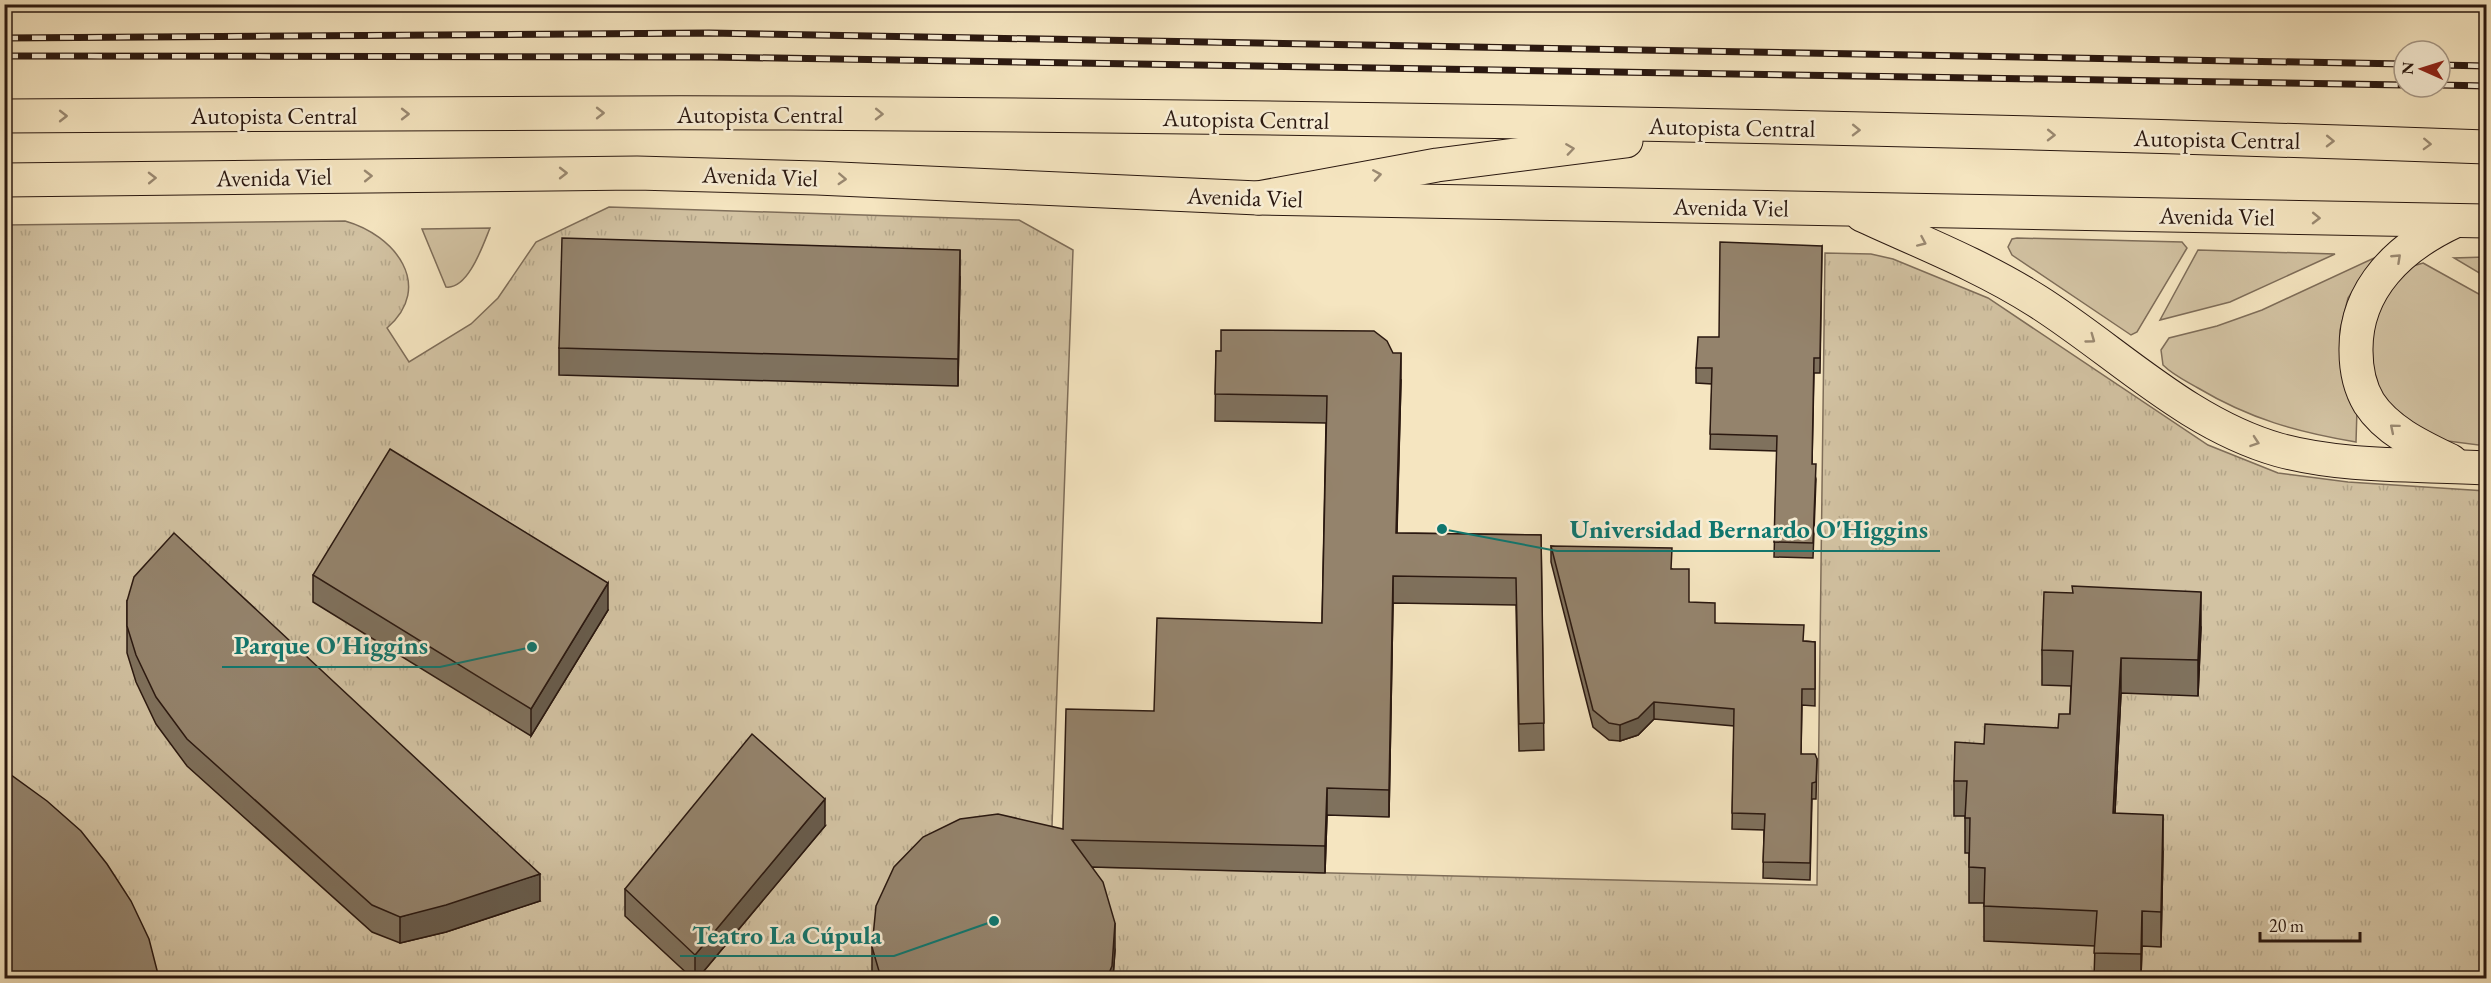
<svg xmlns="http://www.w3.org/2000/svg" width="2491" height="983" font-family="'EB Garamond',serif">
<defs>
<pattern id="park-tufts" width="24" height="20" patternUnits="userSpaceOnUse" patternTransform="scale(1.5)"><rect width="24" height="20" fill="#d2c2a2"/><path d="M3 7l-1-3M5 7V3M7 7l1-3M15 17l-1-3M17 17v-4M19 17l1-3" fill="none" stroke="#b4a68a"/></pattern>
</defs>
<rect width="100%" height="100%" fill="#f5e5c0"/>
<filter id="stains"><feTurbulence type="fractalNoise" baseFrequency=".00333" numOctaves="4"/><feColorMatrix values="0 0 0 0 .2 0 0 0 0 .09 0 0 0 0 .02 0 0 0 .5 -.17"/></filter>
<radialGradient id="worn" r=".72"><stop offset=".6" stop-color="#630" stop-opacity="0"/><stop offset="1" stop-color="#630" stop-opacity=".3"/></radialGradient>
<!-- green -->
<g fill="#d2c2a2" stroke="#7e6d59" stroke-width="1.5">
<path d="M490,228c-7,17 -22,62 -44,59l-24,-58z"/>
<polygon points="2017,238 2182,242 2187,248 2137,332 2131,335 2012,255 2008,247 2012,239"/>
<polygon points="2198,250 2335,254 2230,302 2160,320"/>
<polygon points="2486,257 2486,277 2454,258"/>
<path d="M2374,258l-26,40 -8,32 1,41 16,38 -1,33c-59,-10 -106,-23 -158,-54 -12,-7 -25,-13 -35,-23l-2,-15 8,-12 48,-12 45,-16z"/>
<polygon points="2423,263 2486,298 2486,446 2440,440 2421,432 2383,399 2372,375 2369,353 2375,316 2397,280 2413,266"/>
</g>
<!-- park -->
<path fill="url(#park-tufts)" stroke="#7e6d59" stroke-width="1.5" d="M609,207l410,13 54,30 -21,576 35,41 730,18 8,-632 46,1 22,5 95,39 220,147 70,28 70,9 138,9v487h-2481l-1,-753 341,-4c50,14 90,65 42,107l22,34 62,-38 27,-26 38,-56z"/>
<g fill="none" stroke-linecap="round" stroke-linejoin="round">
<!-- major casing -->
<g stroke="#2a1810" stroke-width="35">
<g id="major">
<polyline points="4,180 637,173 817,178 1258,198 2486,221"/>
<path d="M1862,215c59,27 120,51 175,86 79,50 150,123 242,149 66,18 139,14 207,18"/>
<path d="M2451,461c-29,-14 -64,-30 -82,-58 -9,-15 -13,-34 -13,-52 -1,-63 45,-105 99,-130"/>
</g>
</g>
<!-- highway casing -->
<g stroke="#2a1810" stroke-width="35">
<g id="highway">
<path d="M4,116c262,-1 524,-4 786,-3 566,4 1132,14 1696,34"/>
<polyline points="1258,198 1437,165 1626,141"/>
</g>
</g>
<!-- major -->
<use href="#major" stroke="#f5e5c0" stroke-width="33"/>
<!-- highway -->
<use href="#highway" stroke="#f5e5c0" stroke-width="33"/>
<!-- rail casing -->
<g stroke="#2a1810" stroke-width="7">
<g id="rail">
<polyline points="4,38 709,33 2404,64"/>
<polyline points="4,56 711,57 2404,85"/>
<polyline points="2440,65 2486,66"/>
<polyline points="2440,85 2486,86"/>
</g>
</g>
<!-- rail -->
<use href="#rail" stroke="#f8eed6" stroke-width="4.5" stroke-dasharray="14" stroke-linecap="butt"/>
</g>
<!-- wall -->
<g fill="#7f715d" stroke="#2a1810" stroke-width="1.5">
<polygon points="1822,246 1820,373 1814,373 1812,464 1816,479 1813,558 1774,557 1777,451 1710,449 1712,384 1696,383 1696,368 1719,337"/>
<polygon points="960,277 958,386 559,375 559,348"/>
<polygon points="1216,351 1401,380 1397,533 1541,535 1544,750 1519,751 1516,605 1393,603 1389,817 1327,815 1325,873 1092,867 1115,950 1113,978 873,978 872,974 872,947 1063,829 1154,711 1322,623 1326,423 1215,421"/>
<polygon points="1551,546 1672,569 1689,602 1715,623 1803,641 1815,642 1815,706 1802,705 1801,754 1817,759 1816,799 1812,799 1810,880 1763,878 1764,830 1732,829 1734,726 1654,719 1638,735 1620,741 1609,740 1593,727 1551,562"/>
<polygon points="313,575 608,610 531,736 313,602"/>
<polygon points="127,601 540,901 446,932 400,943 372,932 187,766 156,724 136,682 127,653"/>
<polygon points="2201,627 2198,696 2121,693 2115,813 2163,851 2161,947 2142,946 2141,978 2094,978 2095,946 1984,941 1984,903 1969,903 1969,853 1965,853 1965,816 1954,816 1954,781 1984,744 2058,728 2070,714 2071,686 2042,685 2042,650"/>
<polygon points="825,826 698,978 692,978 625,916 625,889"/>
</g>
<!-- shaded-wall -->
<g fill="#685c4c" stroke="#2a1810" stroke-width="1.5">
<polygon points="960,250 960,277 958,386 958,359"/>
<polygon points="1401,353 1401,380 1396,560 1396,533"/>
<polygon points="1393,576 1393,603 1389,817 1389,790"/>
<polygon points="608,583 608,610 531,736 531,709"/>
<polygon points="2201,592 2201,627 2198,696 2198,660"/>
<polygon points="2121,658 2121,693 2113,848 2113,813"/>
<polygon points="1654,702 1654,719 1638,735 1620,741 1620,725"/>
<polygon points="1327,788 1327,815 1325,873 1325,846"/>
<polygon points="825,799 825,826 698,978 695,978 695,955"/>
<polygon points="2163,815 2163,851 2161,947 2161,912"/>
<polygon points="540,874 540,901 446,932 400,943 400,917"/>
<polygon points="2142,911 2142,946 2141,978 2141,954"/>
<polygon points="1115,923 1115,950 1113,978 1107,978"/>
</g>
<!-- building -->
<g fill="#94836c" stroke="#2a1810" stroke-width="1.5">
<polygon points="562,238 960,250 958,359 559,348"/>
<polygon points="1720,242 1822,246 1820,358 1814,358 1812,464 1816,464 1813,543 1774,542 1777,436 1710,434 1712,368 1696,368 1698,337 1719,337"/>
<polygon points="1221,330 1374,331 1387,341 1393,353 1401,353 1396,533 1541,535 1544,723 1519,724 1516,578 1393,576 1389,790 1327,788 1325,846 1072,840 1103,882 1115,923 1112,966 1107,978 881,978 872,947 876,906 894,867 923,837 960,819 998,814 1063,829 1066,709 1154,711 1157,618 1322,623 1327,396 1215,394 1216,351 1221,351"/>
<polygon points="390,449 608,583 531,709 313,575"/>
<polygon points="174,533 540,874 446,905 400,917 372,905 187,739 156,697 136,655 127,626 127,601 134,577"/>
<polygon points="1551,546 1672,548 1671,569 1689,569 1689,602 1715,603 1715,623 1804,625 1803,641 1815,642 1815,689 1802,689 1801,754 1815,754 1817,759 1816,782 1812,783 1810,863 1763,862 1765,814 1732,813 1734,709 1654,702 1638,718 1620,725 1609,723 1593,710"/>
<polygon points="2072,586 2201,592 2198,660 2121,658 2113,813 2163,815 2161,912 2142,911 2141,954 2094,953 2097,911 1984,906 1985,868 1969,867 1970,818 1965,818 1967,781 1954,781 1955,742 1984,744 1985,724 2058,728 2059,714 2070,714 2073,651 2042,650 2044,592 2073,593"/>
<polygon points="752,734 825,799 695,955 625,889"/>
<polygon points="4,772 11,775 47,801 81,831 107,864 131,901 149,939 159,978 4,978"/>
</g>
<!-- one-way arrows -->
<defs><path id="oneway-chevron" d="M-2-3.5L2.5 0L-2 3.5" fill="none" stroke-width="1.6" stroke-linecap="round" stroke-linejoin="round" transform="scale(1.5)"/></defs>
<g stroke="#9a8971">
<use href="#oneway-chevron" transform="translate(600 113)"/>
<use href="#oneway-chevron" transform="translate(405 114)"/>
<use href="#oneway-chevron" transform="translate(879 114) rotate(1)"/>
<use href="#oneway-chevron" transform="translate(63 116)"/>
<use href="#oneway-chevron" transform="translate(1856 130) rotate(1)"/>
<use href="#oneway-chevron" transform="translate(2051 135) rotate(1)"/>
<use href="#oneway-chevron" transform="translate(2330 141) rotate(1)"/>
<use href="#oneway-chevron" transform="translate(2427 144) rotate(2)"/>
<use href="#oneway-chevron" transform="translate(1570 149) rotate(-8)"/>
<use href="#oneway-chevron" transform="translate(563 173)"/>
<use href="#oneway-chevron" transform="translate(1377 175) rotate(-9)"/>
<use href="#oneway-chevron" transform="translate(368 176) rotate(-1)"/>
<use href="#oneway-chevron" transform="translate(152 178) rotate(-1)"/>
<use href="#oneway-chevron" transform="translate(842 179) rotate(3)"/>
<use href="#oneway-chevron" transform="translate(2316 218) rotate(1)"/>
<use href="#oneway-chevron" transform="translate(1922 242) rotate(24)"/>
<use href="#oneway-chevron" transform="translate(2397 258) rotate(-43)"/>
<use href="#oneway-chevron" transform="translate(2091 339) rotate(36)"/>
<use href="#oneway-chevron" transform="translate(2394 428) rotate(-140)"/>
<use href="#oneway-chevron" transform="translate(2255 442) rotate(19)"/>
</g>
<g text-anchor="middle" dominant-baseline="central" stroke-width="5" stroke-linejoin="round" paint-order="stroke">
<!-- street labels -->
<g font-size="24" fill="#2a1810" stroke="#f8eed6">
<text x="760" y="114">Autopista Central</text>
<text x="274" y="115">Autopista Central</text>
<text transform="translate(1246 119) rotate(1)">Autopista Central</text>
<text transform="translate(1732 127) rotate(1)">Autopista Central</text>
<text transform="translate(2217 139) rotate(1)">Autopista Central</text>
<text transform="translate(760 176) rotate(2)">Avenida Viel</text>
<text transform="translate(274 177) rotate(-1)">Avenida Viel</text>
<text transform="translate(1245 197) rotate(2)">Avenida Viel</text>
<text transform="translate(1731 207) rotate(1)">Avenida Viel</text>
<text transform="translate(2217 216) rotate(1)">Avenida Viel</text>
</g>
</g>
<!-- callouts -->
<path fill="none" stroke="#0f766e" stroke-width="2" d="M1442 529L1557 551H1940M532 647L440 667H222M994 921L894 956H680"/>
<g fill="#0f766e" stroke="#f8eed6" stroke-width="2">
<circle cx="1442" cy="529" r="6"/>
<circle cx="532" cy="647" r="6"/>
<circle cx="994" cy="921" r="6"/>
</g>
<g font-size="26" text-anchor="middle" font-weight="bold" fill="#0f766e" stroke="#f8eed6" stroke-width="5" stroke-linejoin="round" paint-order="stroke">
<text x="1749" y="538">Universidad Bernardo O'Higgins</text>
<text x="331" y="654">Parque O'Higgins</text>
<text x="787" y="944">Teatro La Cúpula</text>
</g>
<!-- margin -->
<rect width="2491" height="983" fill="none" stroke="#f5e5c0" stroke-width="24"/>
<rect x="6" y="6" width="2479" height="971" fill="none" stroke="#2a1810" stroke-width="3"/>
<rect x="12" y="12" width="2467" height="959" fill="none" stroke="#2a1810" stroke-width="1.5"/>
<!-- north arrow -->
<g transform="translate(2422 69) rotate(273)"><circle r="28" fill="#f8eed6" stroke="#a69887" stroke-width="1.5"/>
<path d="M0-4.5L10 22L0 15L-10 22Z" fill="#8f2418"/>
<text y="-9" font-size="16" font-weight="bold" text-anchor="middle" fill="#2a1810">N</text>
</g>
<!-- scale -->
<path d="M2260 932v9h100v-9" fill="none" stroke="#2a1810" stroke-width="3"/>
<text x="2269" y="932" font-size="18" fill="#2a1810" stroke="#f8eed6" stroke-width="4.5" paint-order="stroke">20 m</text>
<rect width="100%" height="100%" filter="url(#stains)"/>
<rect width="100%" height="100%" fill="url(#worn)"/>
</svg>
